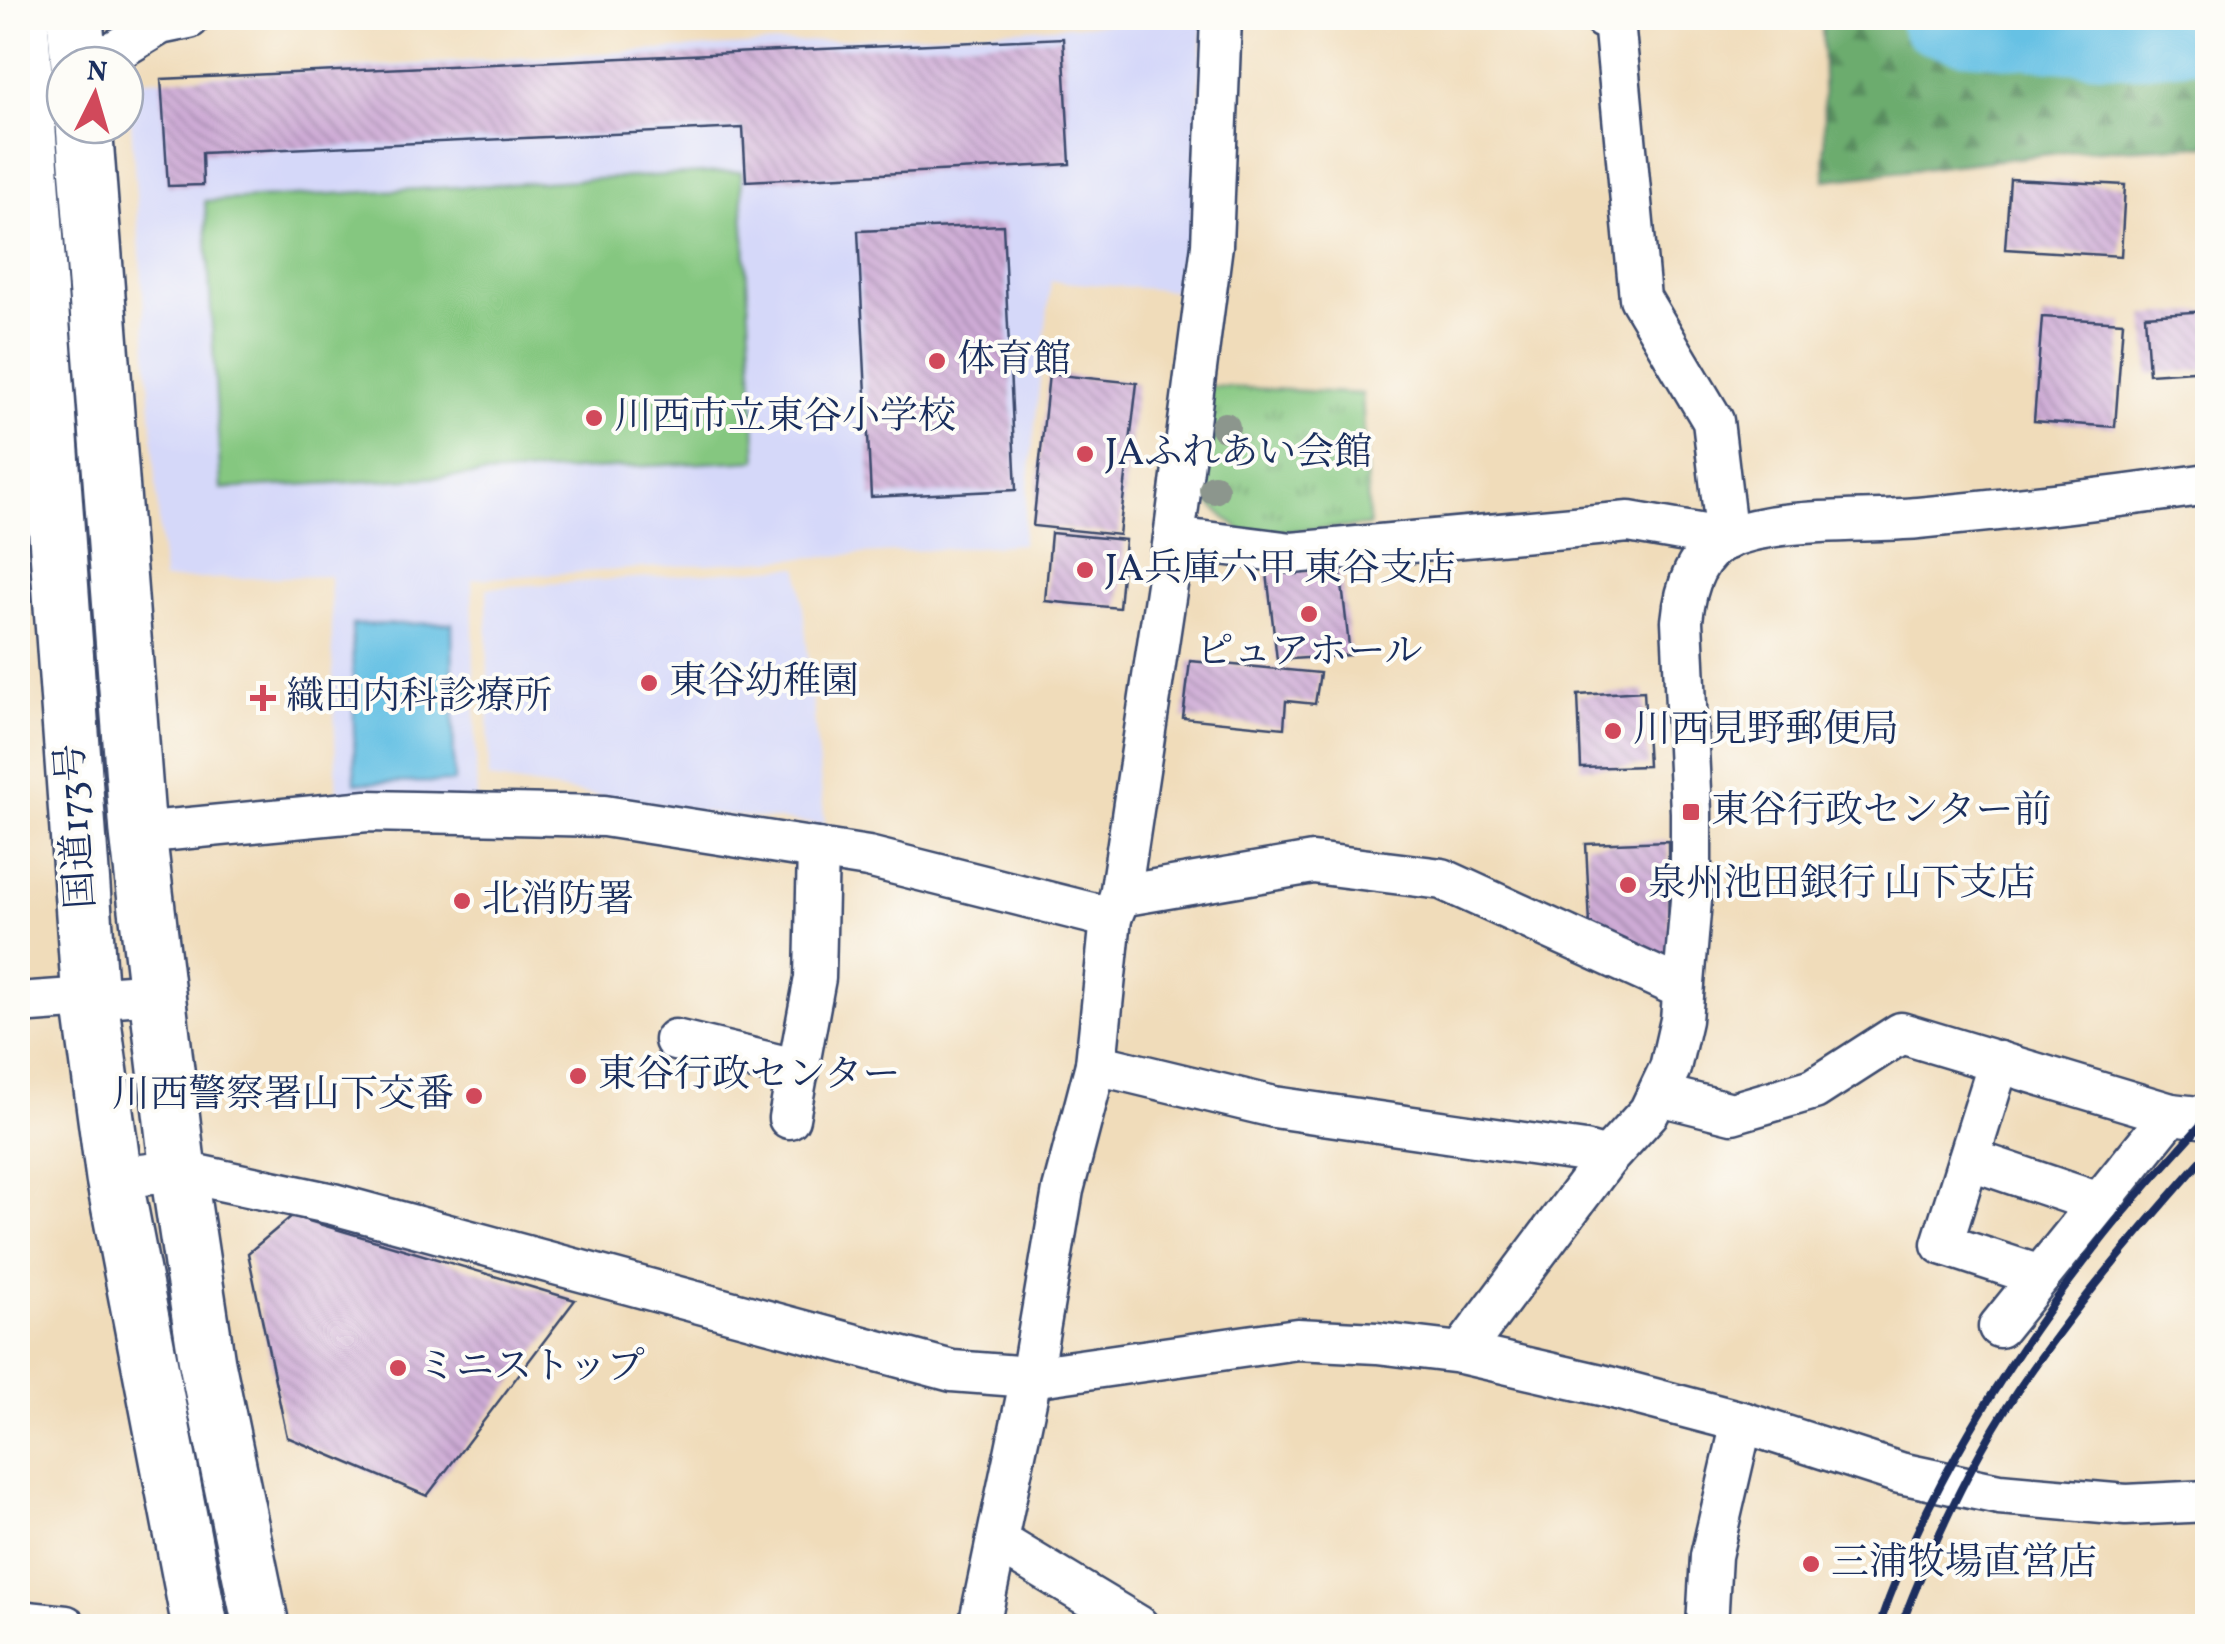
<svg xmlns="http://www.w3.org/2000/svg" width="2225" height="1644" font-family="Vollkorn,'Noto Serif JP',serif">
<defs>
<pattern id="forest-firs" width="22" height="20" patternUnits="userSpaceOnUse" patternTransform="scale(2.5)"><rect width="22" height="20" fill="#6cac6e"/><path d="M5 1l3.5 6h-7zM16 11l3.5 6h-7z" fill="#588c5e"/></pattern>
<pattern id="park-tufts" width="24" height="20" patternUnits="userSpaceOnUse" patternTransform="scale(2.5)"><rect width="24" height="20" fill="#85c780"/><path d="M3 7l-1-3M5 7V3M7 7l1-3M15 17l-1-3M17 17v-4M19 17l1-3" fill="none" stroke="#6ca26c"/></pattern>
<pattern id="building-back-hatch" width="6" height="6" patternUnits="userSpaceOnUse" patternTransform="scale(2.5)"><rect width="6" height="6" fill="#ceabd5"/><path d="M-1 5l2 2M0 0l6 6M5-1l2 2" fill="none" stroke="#a68cb0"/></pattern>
</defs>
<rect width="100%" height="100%" fill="#fdfcf7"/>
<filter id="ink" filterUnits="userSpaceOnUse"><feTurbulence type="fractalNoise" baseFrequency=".01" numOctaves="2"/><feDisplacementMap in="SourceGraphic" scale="20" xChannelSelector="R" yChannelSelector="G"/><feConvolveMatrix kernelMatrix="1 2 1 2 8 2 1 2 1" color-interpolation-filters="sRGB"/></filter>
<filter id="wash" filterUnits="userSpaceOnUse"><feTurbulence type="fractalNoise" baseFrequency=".0048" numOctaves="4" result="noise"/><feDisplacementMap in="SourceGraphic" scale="40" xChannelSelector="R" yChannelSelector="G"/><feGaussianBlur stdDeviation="2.25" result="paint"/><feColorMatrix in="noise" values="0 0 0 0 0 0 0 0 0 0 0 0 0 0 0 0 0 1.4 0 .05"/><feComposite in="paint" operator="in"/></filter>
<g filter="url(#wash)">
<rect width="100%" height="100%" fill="#f0dcba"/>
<!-- built -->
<g fill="#d5d8f9">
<polygon points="1203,18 1189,292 1051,281 1022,544 472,579 477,803 337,804 330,576 163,580 128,81"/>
<polygon points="799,567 825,825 710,813 489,779 487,588"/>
</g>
<!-- grass -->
<polygon fill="#85c780" stroke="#507b6f" stroke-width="2.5" points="741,171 757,460 221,489 205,201"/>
<!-- forest -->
<polygon fill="url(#forest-firs)" stroke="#446e66" stroke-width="2.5" points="1806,18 2207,18 2207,145 2076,151 1825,180 1822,24"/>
<!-- park -->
<polygon fill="url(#park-tufts)" stroke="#507b6f" stroke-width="2.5" points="1207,386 1362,394 1369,526 1244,534 1193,489"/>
<!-- water -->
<polygon fill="#66c1e4" stroke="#4078a1" stroke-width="2.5" points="452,623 454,782 355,783 352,625"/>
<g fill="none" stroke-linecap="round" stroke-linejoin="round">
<!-- river -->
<polyline stroke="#66c1e4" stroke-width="75" points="1936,18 1966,26 2131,40 2208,32"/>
</g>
<g id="blocks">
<!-- building -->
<g fill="url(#building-back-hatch)">
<polygon points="1063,38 1070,164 746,181 743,128 202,153 203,185 168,186 161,79"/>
<polygon points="2010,179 2125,185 2121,256 2005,249"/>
<polygon points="1003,225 1016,490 871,497 858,231"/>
<polygon points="2208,311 2208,370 2149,374 2145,315"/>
<polygon points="2042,317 2123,322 2115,427 2034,421"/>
<polygon points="1049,374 1137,383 1119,535 1033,526"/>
<polygon points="1051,533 1125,540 1119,608 1045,601"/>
<polygon points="1340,567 1350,655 1277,660 1267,573"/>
<polygon points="1190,661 1320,673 1315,704 1286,701 1284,728 1183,718"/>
<polygon points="1644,691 1648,766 1581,768 1578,695"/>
<polygon points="1668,841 1669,960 1590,925 1586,844"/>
<polygon points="292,1216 575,1300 427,1496 287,1437 248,1253"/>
</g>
</g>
</g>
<g filter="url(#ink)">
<use href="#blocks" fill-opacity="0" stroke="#3b496c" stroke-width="2.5"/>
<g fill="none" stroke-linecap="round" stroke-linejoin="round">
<!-- minor casing -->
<g stroke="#3b496c" stroke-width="45">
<g id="minor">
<polyline points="1221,18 1212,245 1174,538 1292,553 1629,522 1727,539 1713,421 1640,298 1614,20 1603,18"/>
<polyline points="92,65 160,24 189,18"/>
<polyline points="138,833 367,811 604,816 868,857 1111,918"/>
<polyline points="1120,896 1313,863 1442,879 1683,989"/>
<polyline points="18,1003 157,993"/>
<polyline points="675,1040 799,1070"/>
<polyline points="1999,1062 1942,1244 2040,1276"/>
<polyline points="1096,1064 1274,1107 1585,1152 1607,1158"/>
<polyline points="1660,1095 1732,1113 1814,1089 1901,1033 2171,1114 2208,1118"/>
<polyline points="789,1118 815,978 818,849"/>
<polyline points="1969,1159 2099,1203"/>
<polyline points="114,1178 178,1171 333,1204 952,1371 1031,1377 1297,1339 1377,1343 1461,1353 1601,1385 1742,1422 1900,1473 1999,1494 2126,1505 2208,1501"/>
<polyline points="1999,1327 2171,1114"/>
<path d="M1461,1353l146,-195 42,-46 21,-44 11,-48 10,-120v-88l-9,-191c3,-32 14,-69 46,-83 50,-21 135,-15 190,-20 97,-9 194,-20 290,-34"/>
<polyline points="997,1541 1138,1626"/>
<polyline points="18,1621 66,1626"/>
<polyline points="979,1626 1031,1377 1063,1190 1096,1064 1111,918 1120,896 1174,538"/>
<polyline points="1707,1626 1711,1556 1742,1422"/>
</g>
</g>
<!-- highway casing -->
<g stroke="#3b496c" stroke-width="60">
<g id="highway">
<polyline points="20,18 90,999 114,1178 200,1626"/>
<polyline points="75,18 79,65"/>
<polyline points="84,125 138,833 178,1171 207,1363 261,1626"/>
</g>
</g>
<!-- minor -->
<use href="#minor" stroke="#fff" stroke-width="40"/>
<!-- highway -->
<use href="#highway" stroke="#fff" stroke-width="55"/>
<!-- rail -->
<g stroke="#1b2f5e" stroke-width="8">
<path d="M1879,1626c48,-139 128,-266 219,-382 34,-44 73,-85 110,-127"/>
<path d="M1901,1626c33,-86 74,-176 128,-252 54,-78 116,-150 179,-221"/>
</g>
</g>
<!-- trees -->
<g fill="#8c968d">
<circle cx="1225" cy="427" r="15"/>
<circle cx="1214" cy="489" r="15"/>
</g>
</g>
<!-- markers -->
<g fill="#d1495b" stroke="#fdfcf7" stroke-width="4">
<circle cx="937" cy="361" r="10"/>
<circle cx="594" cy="418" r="10"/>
<circle cx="1085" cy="454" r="10"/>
<circle cx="1085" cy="570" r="10"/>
<circle cx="1309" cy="614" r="10"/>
<circle cx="649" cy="683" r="10"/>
<path d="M258 683h10v10h10v10h-10v10h-10v-10h-10v-10h10z"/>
<circle cx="1613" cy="731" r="10"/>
<rect x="1681" y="802" width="20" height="20" rx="5"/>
<circle cx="1628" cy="885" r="10"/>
<circle cx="462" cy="901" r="10"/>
<circle cx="578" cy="1076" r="10"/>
<circle cx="474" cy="1096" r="10"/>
<circle cx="398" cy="1368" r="10"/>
<circle cx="1811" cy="1564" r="10"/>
</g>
<g text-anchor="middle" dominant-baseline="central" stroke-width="8" stroke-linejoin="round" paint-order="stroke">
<!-- poi labels -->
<g font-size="38" fill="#1b2f5e" stroke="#fdfcf7" text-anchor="start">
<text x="957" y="361">体育館</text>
<text x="614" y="418">川西市立東谷小学校</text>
<text x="1105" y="454">JAふれあい会館</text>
<text x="1105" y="570">JA兵庫六甲 東谷支店</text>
<text x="1309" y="653" text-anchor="middle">ピュアホール</text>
<text x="669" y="683">東谷幼稚園</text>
<text x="286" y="698">織田内科診療所</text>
<text x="1633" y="731">川西見野郵便局</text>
<text x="1711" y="812">東谷行政センター前</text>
<text x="1648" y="885">泉州池田銀行 山下支店</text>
<text x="482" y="901">北消防署</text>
<text x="598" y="1076">東谷行政センター</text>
<text x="454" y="1096" text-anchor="end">川西警察署山下交番</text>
<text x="418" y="1368">ミニストップ</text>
<text x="1831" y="1564">三浦牧場直営店</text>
</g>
<!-- street labels -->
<g font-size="38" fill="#1b2f5e" stroke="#fdfcf7">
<text transform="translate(78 826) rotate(-94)">国道173号</text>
</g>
</g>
<!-- margin -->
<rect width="2225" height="1644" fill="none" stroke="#fdfcf7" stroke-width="60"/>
<!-- north arrow -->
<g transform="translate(95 95) rotate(5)"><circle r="48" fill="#fdfcf7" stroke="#a3aaba" stroke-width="2.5"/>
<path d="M0-8L18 38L0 25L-18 38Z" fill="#d1495b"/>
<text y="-15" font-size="28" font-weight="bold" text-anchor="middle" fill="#1b2f5e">N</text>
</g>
</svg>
